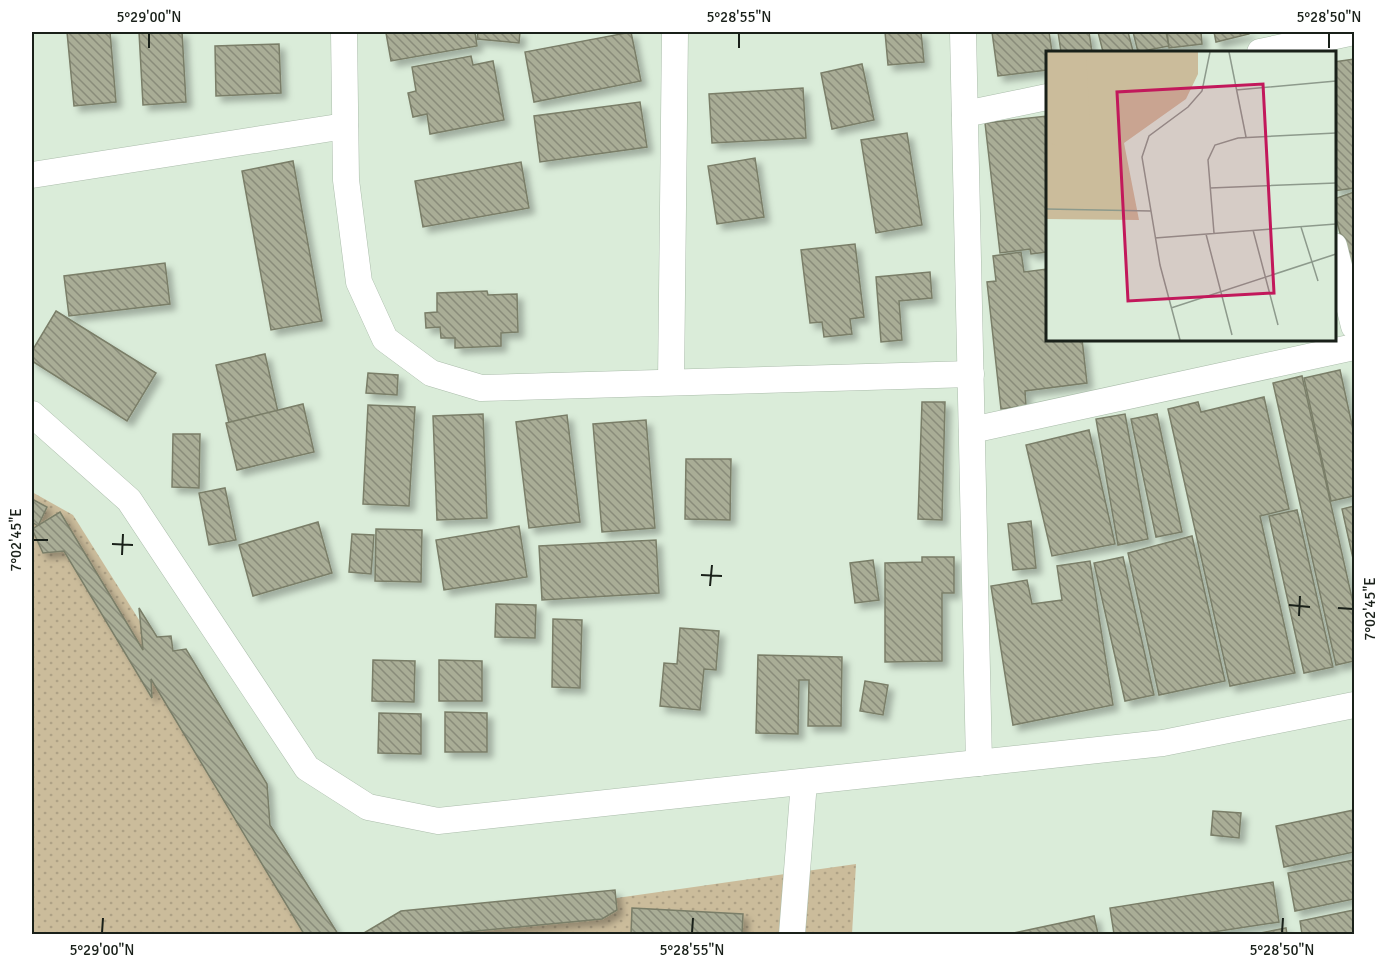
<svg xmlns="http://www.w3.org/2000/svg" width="1386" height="966" font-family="Signika,sans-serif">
<defs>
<pattern id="green-dots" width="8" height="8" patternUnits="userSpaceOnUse" patternTransform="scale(1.5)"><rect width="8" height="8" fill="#cbbc9b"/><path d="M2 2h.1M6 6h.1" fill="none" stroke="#aea185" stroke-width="1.8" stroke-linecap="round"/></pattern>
<pattern id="building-back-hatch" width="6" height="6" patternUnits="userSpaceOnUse" patternTransform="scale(1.5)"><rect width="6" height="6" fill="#a9ad96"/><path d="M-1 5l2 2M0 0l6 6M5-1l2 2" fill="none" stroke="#898c7a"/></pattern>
<filter id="shadow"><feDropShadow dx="5.5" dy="5.5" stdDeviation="3" flood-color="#0004"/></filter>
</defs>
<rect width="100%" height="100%" fill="#daecd9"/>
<!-- green -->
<g fill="url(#green-dots)">
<polygon points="32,492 73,515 337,934 32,934"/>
<polygon points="856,864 852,934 363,934"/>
</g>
<!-- building -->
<g fill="url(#building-back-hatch)" stroke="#7a7e68" stroke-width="1.5" filter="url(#shadow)">
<polygon points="67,32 110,32 116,102 74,106"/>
<polygon points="139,32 182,32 186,102 143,105"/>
<polygon points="475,32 477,46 391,61 386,33"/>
<polygon points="478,32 520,32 519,43 477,39"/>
<polygon points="631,32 641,81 534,102 525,52"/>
<polygon points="885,32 921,32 924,62 888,65"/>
<polygon points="992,32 1049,32 1052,52 1047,52 1047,70 998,76"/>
<polygon points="1058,32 1089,32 1092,52 1061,52"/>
<polygon points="1098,32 1128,32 1133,51 1103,52"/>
<polygon points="1133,32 1166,32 1169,46 1138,52"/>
<polygon points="1167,32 1201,32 1202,44 1169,48"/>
<polygon points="1214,32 1249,32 1249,34 1216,42"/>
<polygon points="279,44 281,93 216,96 215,46"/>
<polygon points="471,56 473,65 493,61 504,120 430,134 427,114 413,117 408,93 416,91 412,67"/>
<polygon points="1354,59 1354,188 1334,191 1334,62"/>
<polygon points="862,64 874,120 832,129 821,73"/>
<polygon points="803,88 806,138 712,143 709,94"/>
<polygon points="640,102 647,147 540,162 534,116"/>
<polygon points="1047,116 1047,252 1031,254 1030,249 1000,253 985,123"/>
<polygon points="907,133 922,225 876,233 861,140"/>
<polygon points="755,158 764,217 717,224 708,166"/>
<polygon points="293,161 322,321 271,330 242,171"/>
<polygon points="521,162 529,208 423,227 415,181"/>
<polygon points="1354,192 1354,285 1334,211 1334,199"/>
<polygon points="855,244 864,317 850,319 852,334 824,337 822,322 810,323 801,250"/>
<polygon points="1021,252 1024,272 1047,269 1047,339 1082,339 1087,383 1025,391 1026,406 1001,409 987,282 996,281 993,256"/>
<polygon points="165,263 170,304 69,316 64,276"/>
<polygon points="930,272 932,298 899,301 902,340 881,342 876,277"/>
<polygon points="487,291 488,295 517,294 518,332 501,333 501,346 455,348 455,338 441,338 440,327 426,328 425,313 437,312 437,293"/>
<polygon points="56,311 156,373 127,421 32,361 32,351"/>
<polygon points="265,354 278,412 229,423 216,365"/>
<polygon points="1340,370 1354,434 1354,496 1331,501 1304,378"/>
<polygon points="368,373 398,375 397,395 366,393"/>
<polygon points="1302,376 1354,607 1354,661 1336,665 1273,383"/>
<polygon points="1264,397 1289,509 1260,516 1295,673 1230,686 1168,409 1198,402 1201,412"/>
<polygon points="922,402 945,402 942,520 918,519"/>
<polygon points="303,404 314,452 237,470 226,423"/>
<polygon points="368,405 415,407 409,506 363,504"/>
<polygon points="483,414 487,518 437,520 433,416"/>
<polygon points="1125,414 1148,539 1118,545 1096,419"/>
<polygon points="1157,414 1182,532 1156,537 1131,419"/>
<polygon points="567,415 580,522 529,528 516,422"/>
<polygon points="646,420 655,528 602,532 593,424"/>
<polygon points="1089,430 1115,544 1052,556 1026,445"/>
<polygon points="173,434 200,434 199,488 172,487"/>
<polygon points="686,459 731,459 730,520 685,519"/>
<polygon points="225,488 236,540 209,545 199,493"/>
<polygon points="32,499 47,507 38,526 32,522"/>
<polygon points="1354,506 1354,563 1342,509"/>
<polygon points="1297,510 1333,667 1304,673 1269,516"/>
<polygon points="60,512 143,650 139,608 157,637 171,636 173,651 186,649 267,784 270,825 338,934 304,934 151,679 152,698 64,551 43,553 32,529"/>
<polygon points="1031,521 1036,568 1013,570 1008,524"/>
<polygon points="318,522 332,573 253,596 239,545"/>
<polygon points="519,526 527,577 444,590 436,540"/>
<polygon points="376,529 422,530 421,582 375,581"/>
<polygon points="352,534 374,535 371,574 349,572"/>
<polygon points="1192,536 1225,681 1159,695 1128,553"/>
<polygon points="656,540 659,593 542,600 539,546"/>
<polygon points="922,557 954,557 954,593 942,593 942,661 885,662 885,563 922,562"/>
<polygon points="1123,557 1154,695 1125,701 1094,563"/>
<polygon points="873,560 879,600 855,603 850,563"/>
<polygon points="1090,561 1113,705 1013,725 991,586 1027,580 1032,604 1062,600 1057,566"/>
<polygon points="496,604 536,605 535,638 495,637"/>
<polygon points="553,619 582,620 580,688 552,687"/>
<polygon points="680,628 719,631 716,670 704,669 700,710 660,706 664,663 677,664"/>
<polygon points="758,655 842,657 841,726 808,726 809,680 799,680 798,734 756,733"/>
<polygon points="373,660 415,661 414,702 372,701"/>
<polygon points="439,660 482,661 482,701 439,701"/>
<polygon points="865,681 888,685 883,715 860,711"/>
<polygon points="445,712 487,713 487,752 445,752"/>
<polygon points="379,713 421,714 421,754 378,753"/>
<polygon points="1354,810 1354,852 1284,867 1276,826"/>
<polygon points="1213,811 1241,813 1239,838 1211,835"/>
<polygon points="1354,860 1354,899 1295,911 1288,873"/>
<polygon points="1273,882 1279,922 1200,934 1114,934 1110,908"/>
<polygon points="615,890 617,910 602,919 445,934 353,934 364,933 401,911"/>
<polygon points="632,908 743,914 742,934 631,934"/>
<polygon points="1354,910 1354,934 1302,934 1300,921"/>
<polygon points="1094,916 1098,934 1009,934"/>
<polygon points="1286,928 1287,934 1255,934"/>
</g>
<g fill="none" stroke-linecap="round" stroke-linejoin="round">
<!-- street casing -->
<g stroke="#abbdab" stroke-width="27">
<g id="street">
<polyline points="344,32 346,180 359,282 385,339 431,373 481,388 971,374"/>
<polyline points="963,32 979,763"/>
<polyline points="1260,52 1354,32"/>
<polyline points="965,114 1047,97"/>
<polyline points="32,175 345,126"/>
<polyline points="1334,246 1354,326"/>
<polyline points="671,382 675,32"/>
<polyline points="32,414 129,500 307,768 368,807 438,821 1163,743 1354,705"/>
<polyline points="972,430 1354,347"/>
<polyline points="792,934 804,782"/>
</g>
</g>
<!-- street -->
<use href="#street" stroke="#fff" stroke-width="26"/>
</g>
<!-- ticks -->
<path fill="none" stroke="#192019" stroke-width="2" d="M149,48v-15M739,48v-15M1329,48v-15M33,540h15M112,544l21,1M122,555l1,-21M701,575l21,1M710,586l2,-21M1289,605l21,2M1338,608l15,1M1299,616l1,-20M102,933l1,-15M692,933l1,-15M1282,933l1,-15"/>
<!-- overview -->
<g transform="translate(1046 51)">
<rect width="290" height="290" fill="#daecd9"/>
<path d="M0,1h152v22l-12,25 -62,44 15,77 -93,-1z" fill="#cbbc9b"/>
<path d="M0,1h40l4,72 -33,22 -11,-5z" fill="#cbbc9b"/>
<path fill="none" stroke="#8d9a8c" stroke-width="1.5" d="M183,1l17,85M190,39l100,-9M164,137l126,-5M0,158l105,2M255,176l17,54M207,179l25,95M168,182l-6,-73 7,-15 23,-7 98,-5M160,183l26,101M109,187l181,-14M125,257l165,-54M134,289l-20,-75 -18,-108 7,-21 39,-29 14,-16 8,-39"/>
<path fill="#c2185b" fill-opacity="0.15" stroke="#c2185b" stroke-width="3" d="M217,33l11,209 -146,8 -11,-209z"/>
<rect width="290" height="290" fill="none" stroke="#192019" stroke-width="3"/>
</g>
<!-- border -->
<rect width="1386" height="966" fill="none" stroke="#ffffff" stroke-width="66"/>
<rect x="33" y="33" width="1320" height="900" fill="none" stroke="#192019" stroke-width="2"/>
<g font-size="15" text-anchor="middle" fill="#192019">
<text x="149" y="22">5°29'00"N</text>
<text x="739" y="22">5°28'55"N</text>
<text x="1329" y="22">5°28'50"N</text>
<text transform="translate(16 540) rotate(-90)" y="5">7°02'45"E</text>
<text transform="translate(1370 609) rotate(-90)" y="5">7°02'45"E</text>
<text x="102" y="955">5°29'00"N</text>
<text x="692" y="955">5°28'55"N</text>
<text x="1282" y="955">5°28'50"N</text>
</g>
</svg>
